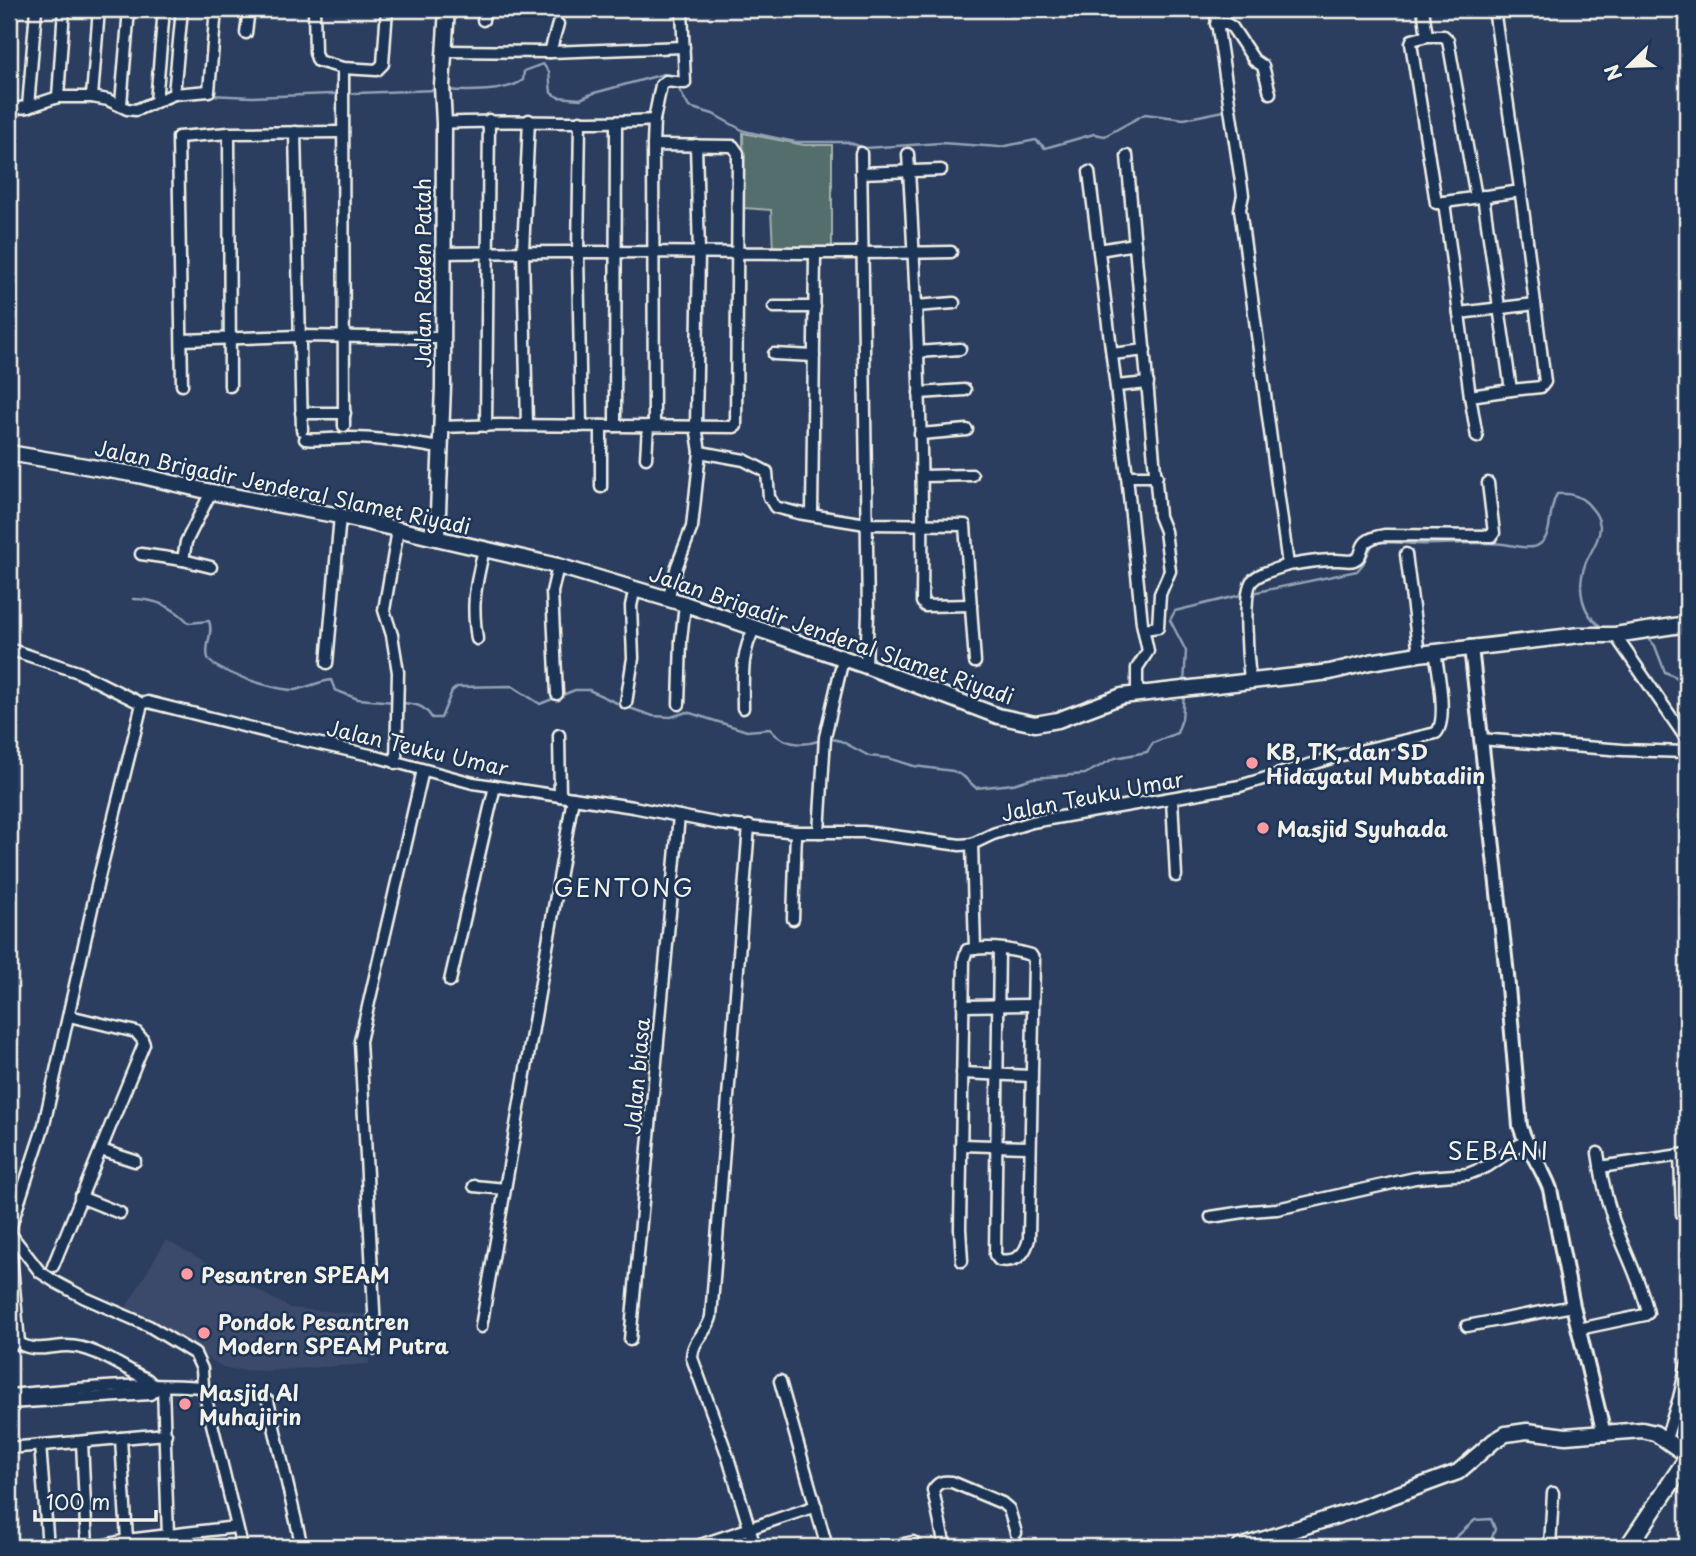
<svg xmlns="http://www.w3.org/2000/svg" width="1696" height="1556" font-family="'Playpen Sans',sans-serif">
<rect width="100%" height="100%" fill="#2b3e60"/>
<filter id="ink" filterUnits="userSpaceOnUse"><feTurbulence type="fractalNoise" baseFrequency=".0143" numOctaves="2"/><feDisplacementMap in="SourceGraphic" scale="14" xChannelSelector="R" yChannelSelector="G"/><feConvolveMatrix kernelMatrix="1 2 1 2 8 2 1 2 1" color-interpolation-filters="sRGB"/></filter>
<g filter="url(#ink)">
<!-- built -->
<polygon fill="#3b486b" points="166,1240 290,1308 368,1315 369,1364 263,1371 226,1369 125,1309"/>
<!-- grass -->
<polygon fill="#536e6c" stroke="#a4b0aa" stroke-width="2" points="743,133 804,145 832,145 832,251 773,249 771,210 744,208"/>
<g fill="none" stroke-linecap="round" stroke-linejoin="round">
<!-- stream -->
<g stroke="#92a1b3" stroke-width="2.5">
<polyline points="677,86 689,107 713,114 744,131 795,142 847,142 865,148 941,143 1000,147 1036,140 1045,148 1094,134 1105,136 1145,114 1184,119 1224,111"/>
<path d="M446,90c20,2 62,2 77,-10l1,-9 19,-7 6,8 2,21 7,4 22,2 14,-6 70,-19 9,3 2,3"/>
<polyline points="208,95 252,97 436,90"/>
<path d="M1252,593l105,-22 6,-7 10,-21c15,-2 28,0 43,1 29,1 58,-3 87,0 11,1 29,7 37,0 14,-11 7,-33 17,-50 10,-1 22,1 30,9 6,7 12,13 13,23 0,13 -9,25 -14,36 -10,26 -5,52 18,67"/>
<path d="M133,599c21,0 41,8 56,24l20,-2c5,13 -5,24 -1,37 4,13 71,33 86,32 12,-2 24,-8 37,-10l4,10 23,9 37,3"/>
<polyline points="1646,635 1655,646 1665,672 1687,682"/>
<polyline points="1184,684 1186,651 1170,620 1175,611 1245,594"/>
<path d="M402,703c14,1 22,2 30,15h9l11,-27 5,-4 55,-1 28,18 35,-14h14l32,15 32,11 18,1 16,-5 60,19 23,-2c11,14 31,18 48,12"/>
<polyline points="828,738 841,741 869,756 888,758 914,766 953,771 963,776 976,788 1013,784 1033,778 1085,774 1115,758 1147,752 1153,743 1177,733 1182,719 1184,694"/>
<polyline points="1385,1547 1403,1541 1419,1545 1453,1540 1475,1520 1491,1519 1495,1529 1489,1547"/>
</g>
<!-- minor casing -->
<g stroke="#f4f1e8" stroke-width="15">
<g id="minor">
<polyline points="36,9 28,107 58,97 92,97 108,100 127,109 136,110 174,94 209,91 216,9"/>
<polyline points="314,9 315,53 318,61 343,68 377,70 383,64 387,9"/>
<path d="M1215,9l28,186 -3,14 48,356c-11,4 -28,7 -36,16 -10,12 -4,81 -2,99"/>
<polyline points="1423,9 1427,36 1444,36 1448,40 1476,197"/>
<polyline points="483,20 484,9"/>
<polyline points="1216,24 1227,24 1232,27 1254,60 1263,66 1270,93"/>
<polyline points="246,33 249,9"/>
<polyline points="1427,36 1412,40 1411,43 1436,203"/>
<polyline points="445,51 550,52 684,47"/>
<polyline points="550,52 558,24"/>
<polyline points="343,68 344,426"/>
<polyline points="174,94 182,9"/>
<polyline points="58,97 64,9"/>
<polyline points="92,97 99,9"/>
<polyline points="156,102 164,9"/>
<polyline points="121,104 129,9"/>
<polyline points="9,109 28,107"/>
<polyline points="654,120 661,85 666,81 685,83 682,9"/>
<polyline points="580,121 578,251 581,426"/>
<path d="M444,123c70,-4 140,2 210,-3l-1,25"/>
<polyline points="295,132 302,430"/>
<polyline points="229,133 230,386"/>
<polyline points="696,145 699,252 696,426 700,452 744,460 767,472 769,497 775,507 798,513 866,524 965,525 975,662"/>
<polyline points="861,153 868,613 866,666"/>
<path d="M908,154c9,149 16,299 14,448l3,4 46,-1"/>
<polyline points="1127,156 1159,516 1165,531 1170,571 1160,594 1158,627 1144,629"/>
<polyline points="1089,172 1127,476 1142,623 1148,651 1137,668 1137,694"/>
<polyline points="861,173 941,170"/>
<polyline points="1483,196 1511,390 1541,387 1545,382 1523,209 1494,9"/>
<polyline points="1444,202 1470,396"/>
<polyline points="1438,203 1521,191"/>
<polyline points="1099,250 1135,244"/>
<path d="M443,253c169,-3 339,2 508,-1"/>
<polyline points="916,306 954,303"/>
<polyline points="774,307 815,307"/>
<polyline points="1459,313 1535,304"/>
<polyline points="182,340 299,336 442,338"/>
<polyline points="917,352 960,349"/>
<polyline points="774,354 814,356"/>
<polyline points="1112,354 1145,350"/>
<polyline points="182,385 178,137 229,133 343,132"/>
<polyline points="1116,386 1148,383"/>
<polyline points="919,393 965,390"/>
<polyline points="301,413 345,413"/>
<polyline points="527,425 523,251 529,120"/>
<polyline points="486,426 489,120"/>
<polyline points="615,426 616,123"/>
<polyline points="442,427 499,425 734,427 736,426 738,153 733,146 653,145 654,426"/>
<polyline points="920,434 967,430"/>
<polyline points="1477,437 1470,396 1511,390"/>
<path d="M305,439c16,2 30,-1 45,-1 31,0 60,5 90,10"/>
<polyline points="646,458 648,426"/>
<polyline points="922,476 972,475"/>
<polyline points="1127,476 1157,476"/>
<polyline points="601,487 601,426"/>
<polyline points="812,515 815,254"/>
<polyline points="141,554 183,560 211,567"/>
<polyline points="1406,554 1419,654"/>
<polyline points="183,560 186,542 211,492"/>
<path d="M1288,565c16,-2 33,-6 50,-5 4,0 12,2 16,0 14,-5 -2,-20 31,-25l107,1 2,-3 -6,-50"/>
<polyline points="668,599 677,566 692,527 700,452"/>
<polyline points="1615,635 1687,740"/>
<path d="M477,639c-6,-38 -1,-54 7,-90"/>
<polyline points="9,649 78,672 142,704"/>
<polyline points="327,663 340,516"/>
<polyline points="557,694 552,592 558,566"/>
<polyline points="626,703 633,658 631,606 635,588"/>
<polyline points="679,704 681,640 685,604"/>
<path d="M743,708c0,-27 -3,-55 12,-80"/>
<polyline points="559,735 560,796"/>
<polyline points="1480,739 1623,750 1687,752"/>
<polyline points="396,763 398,672 392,635 384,610 398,530"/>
<polyline points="1172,799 1176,876"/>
<path d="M749,826l-38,491c-4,16 -19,23 -19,41l35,96 28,93"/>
<polyline points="819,832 825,737 843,659"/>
<polyline points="972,844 975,949"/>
<polyline points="793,919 796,832"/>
<polyline points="450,981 495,786"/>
<polyline points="963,1006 1032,1005"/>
<polyline points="962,1073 1031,1076"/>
<polyline points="961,1145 1029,1147"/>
<polyline points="101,1150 135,1161"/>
<polyline points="1680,1155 1682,1214"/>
<polyline points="1600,1167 1687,1154"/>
<polyline points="474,1186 505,1189"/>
<polyline points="80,1197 120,1213"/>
<polyline points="1211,1217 1250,1211 1277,1209 1415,1178 1468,1174 1488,1166 1525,1141"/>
<polyline points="9,1232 19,1343"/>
<path d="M962,1261l-2,-32 4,-270 3,-9c21,-4 44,-1 64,5l3,5 -5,279c-4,16 -13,24 -30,21l-4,-5 4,-306"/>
<polyline points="53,1266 144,1044 142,1039 136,1032 69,1016"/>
<polyline points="1467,1326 1573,1306"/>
<polyline points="481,1327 573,798"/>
<path d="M1579,1329l66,-14 3,-2c-6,-26 -17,-49 -27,-73 -12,-28 -19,-57 -23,-87"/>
<polyline points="630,1340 679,816"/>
<path d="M9,1344l10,-1c15,10 31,3 48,3 28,0 55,22 80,33l5,5"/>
<polyline points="376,1349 360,1041 423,770"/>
<polyline points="780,1381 827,1547"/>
<polyline points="163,1386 168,1536"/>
<path d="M9,1395c65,-6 129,-13 194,-8"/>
<polyline points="268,1401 302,1547"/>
<polyline points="9,1403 150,1394 160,1386"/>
<polyline points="121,1438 127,1540"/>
<polyline points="1666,1439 1679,1398 1687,1364"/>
<polyline points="82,1442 87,1547"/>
<polyline points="40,1445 48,1547"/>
<polyline points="9,1448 166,1434"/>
<polyline points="1631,1541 1659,1547"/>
<polyline points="96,1547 127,1540 236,1527"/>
<path d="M242,1547l-39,-160 -1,-18 -7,-15 -46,-28 -64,-28 -28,-15 -17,-11 -31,-40 35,-107 55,-248 43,-173 6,-2 123,31 99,22 103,28 160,24 87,17 76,8h68l96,13 12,-1 21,-10 39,-12 208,-36 98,-30 98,-23c12,-12 2,-64 -1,-81"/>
<polyline points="694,1547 816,1506"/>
<polyline points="890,1547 913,1542 918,1547"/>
<path d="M945,1547l-12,-57c5,-8 9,-9 19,-8l50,21 7,6 7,24"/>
<polyline points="1550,1547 1553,1493"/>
</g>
</g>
<!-- tertiary casing -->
<g stroke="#f4f1e8" stroke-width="18">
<g id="tertiary">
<polyline points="1686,9 1687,14"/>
<path d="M1471,647l36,328 13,151c7,23 22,41 30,63l23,117 31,128"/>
</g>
</g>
<!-- secondary casing -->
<g stroke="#f4f1e8" stroke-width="19">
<g id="secondary">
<polyline points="9,453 138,475 211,492 340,516 558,566 685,604 866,666 998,716 1035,724 1058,720 1122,696 1330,672 1370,662 1419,654 1580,635 1615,635 1687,624"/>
<polyline points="437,538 443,386 444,123 442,86 447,9"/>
<polyline points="1240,1547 1355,1510 1458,1472 1494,1441 1506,1434 1527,1431 1566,1436 1642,1430 1655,1433 1687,1455"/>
</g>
</g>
<!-- trunk casing -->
<g stroke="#f4f1e8" stroke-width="21">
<polyline id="trunk" points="1628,1547 1687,1459"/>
</g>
<!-- minor -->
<use href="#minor" stroke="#1d3557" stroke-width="10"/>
<!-- tertiary -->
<use href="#tertiary" stroke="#1d3557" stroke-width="12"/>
<!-- secondary -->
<use href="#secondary" stroke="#1d3557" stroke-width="14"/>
<!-- trunk -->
<use href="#trunk" stroke="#1d3557" stroke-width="16"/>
</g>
</g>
<!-- markers -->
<g fill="#ff9aa2" stroke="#1d3557" stroke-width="2.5">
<circle cx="1252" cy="763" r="7"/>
<circle cx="1263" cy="828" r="7"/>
<circle cx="187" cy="1274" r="7"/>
<circle cx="204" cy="1333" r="7"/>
<circle cx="185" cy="1404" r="7"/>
</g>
<g text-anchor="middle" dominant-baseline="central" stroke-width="5" stroke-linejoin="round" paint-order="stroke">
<!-- street labels -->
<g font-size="21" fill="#f4f1e8" stroke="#1d3557">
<text transform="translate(422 273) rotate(-90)">Jalan Raden Patah</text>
<text transform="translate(283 486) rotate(12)">Jalan Brigadir Jenderal Slamet Riyadi</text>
<text transform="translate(832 634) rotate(19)">Jalan Brigadir Jenderal Slamet Riyadi</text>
<text transform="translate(418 747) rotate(13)">Jalan Teuku Umar</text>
<text transform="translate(1092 795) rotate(-11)">Jalan Teuku Umar</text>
<text transform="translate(636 1076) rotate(-85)">Jalan biasa</text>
</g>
<!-- poi labels -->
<g font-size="21" font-weight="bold" fill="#f4f1e8" stroke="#1d3557" text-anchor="start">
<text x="1266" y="751">KB, TK, dan SD<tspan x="1266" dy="24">Hidayatul Mubtadiin</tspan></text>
<text x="1277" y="828">Masjid Syuhada</text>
<text x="201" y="1274">Pesantren SPEAM</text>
<text x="218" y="1321">Pondok Pesantren<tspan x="218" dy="24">Modern SPEAM Putra</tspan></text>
<text x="199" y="1392">Masjid Al<tspan x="199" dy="24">Muhajirin</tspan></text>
</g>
<!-- quarter labels -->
<g font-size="24" letter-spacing="2" fill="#f4f1e8" stroke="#1d3557">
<text x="624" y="887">GENTONG</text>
<text x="1499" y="1150">SEBANI</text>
</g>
</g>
<!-- margin -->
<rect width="1696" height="1556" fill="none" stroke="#1d3557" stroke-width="35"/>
<rect x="18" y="18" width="1661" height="1521" fill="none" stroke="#f4f1e8" stroke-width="2.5" filter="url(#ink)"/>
<!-- north arrow -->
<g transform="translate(1629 66) rotate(247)" stroke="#1d3557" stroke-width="5" paint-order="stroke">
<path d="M0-5L12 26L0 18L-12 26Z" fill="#f4f1e8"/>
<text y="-10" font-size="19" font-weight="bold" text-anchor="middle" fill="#f4f1e8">N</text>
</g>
<!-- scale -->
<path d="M35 1510v10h121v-10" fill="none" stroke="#f4f1e8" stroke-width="3.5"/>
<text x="46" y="1510" font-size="21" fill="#f4f1e8" stroke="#1d3557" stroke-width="5" paint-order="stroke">100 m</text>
</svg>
